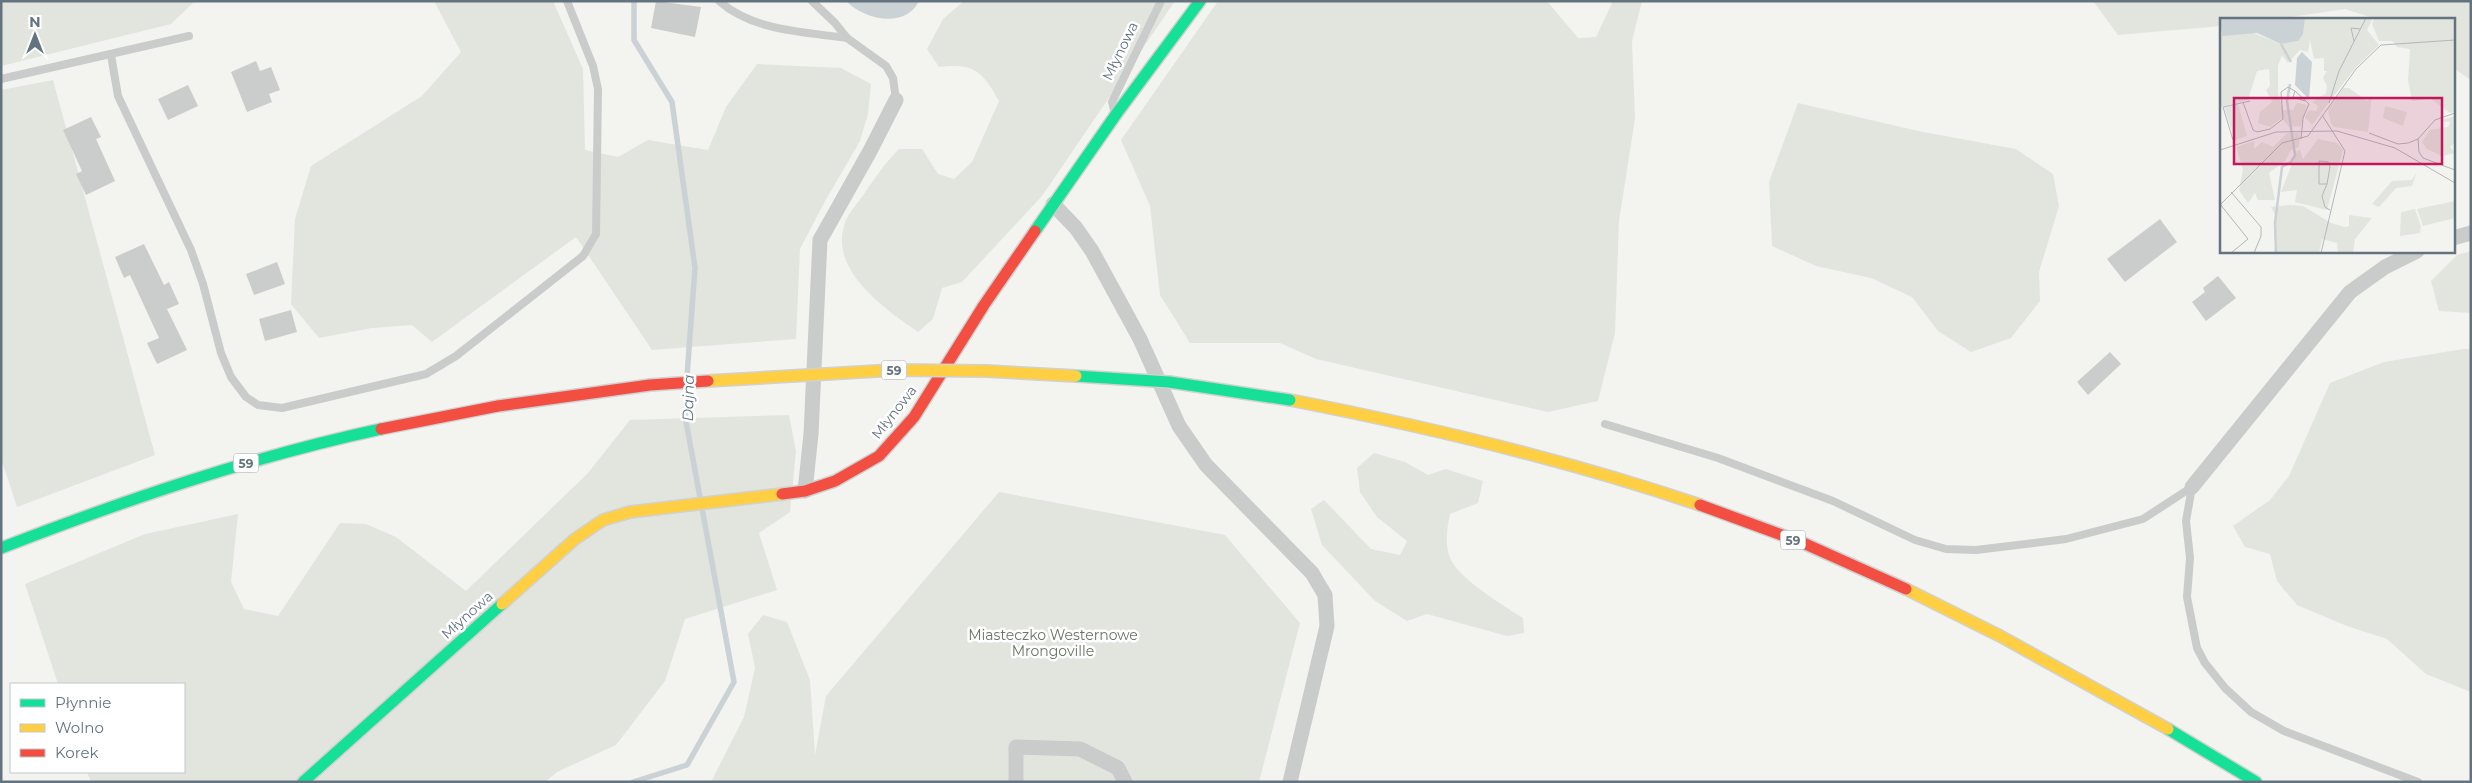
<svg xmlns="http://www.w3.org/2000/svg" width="2472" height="783" font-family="Montserrat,sans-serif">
<rect width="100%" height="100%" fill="#f3f3f0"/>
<!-- green -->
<g fill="#e2e5de">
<polygon points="1,1 195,1 171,24 1,66"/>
<polygon points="434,1 553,1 583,69 585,150 618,157 648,140 708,150 726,107 757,64 841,68 871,84 868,114 860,141 824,203 800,249 796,339 652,350 576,237 432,342 412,325 372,328 319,338 291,304 295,219 311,166 422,96 461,52"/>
<path d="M964,1h211l-133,195 -80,86 -20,6 -9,31 -15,13c-33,-23 -90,-62 -73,-109 3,-10 13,-20 19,-29 11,-16 21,-31 35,-45h23l16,25 16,5 18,-17 27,-61c-17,-30 -25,-38 -60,-34l-12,-18 16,-30z"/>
<polygon points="1218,1 1547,1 1578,38 1596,37 1613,1 1642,1 1632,41 1635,119 1619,221 1615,333 1598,401 1548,412 1316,359 1280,343 1190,343 1160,295 1150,206 1121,140"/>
<polygon points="2093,1 2471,1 2471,80 2453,68 2453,19 2376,19 2345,9 2277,19 2221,19 2221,26 2118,35"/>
<polygon points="53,80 155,455 17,507 1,458 1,90"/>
<polygon points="1798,103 1918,131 2016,149 2053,174 2059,206 2039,272 2040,301 2011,338 1971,352 1938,331 1912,297 1871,278 1816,266 1772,246 1769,182"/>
<polygon points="2471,251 2471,313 2439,311 2431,281 2457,255"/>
<polygon points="2463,349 2471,349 2471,692 2426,674 2387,639 2347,626 2297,605 2277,581 2270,554 2245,547 2233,526 2270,500 2289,476 2330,383 2384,362"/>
<polygon points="789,415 796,451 790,512 759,533 777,590 685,619 665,681 616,745 557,772 545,782 91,782 87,772 184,772 184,684 58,684 25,584 145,534 238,514 231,582 244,609 278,616 340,523 366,524 396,537 466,591 588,473 630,420"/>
<path d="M1374,453l31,9 23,13 18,-6 37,12 -5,22 -28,11c-3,15 -6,31 1,46 10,20 53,46 72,58l1,15 -17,3 -80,-22 -20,7 -32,-20 -53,-56 -11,-36 13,-9 47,49 29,6 7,-14 -30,-24 -17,-25 -3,-24z"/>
<polygon points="999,492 1225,535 1300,623 1259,782 711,782 744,717 755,668 748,634 763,615 787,622 810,680 815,755 826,696"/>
</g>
<!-- water -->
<path fill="#cad2d5" d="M846,1h73c-14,28 -54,19 -73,0z"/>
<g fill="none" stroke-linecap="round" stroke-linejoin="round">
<!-- stream -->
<g stroke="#cad2d5" stroke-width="5.5">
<polyline points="634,1 634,40 672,102 695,268 687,376"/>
<polyline points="633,782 687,765 734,682 685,416 687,388"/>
</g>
</g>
<!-- building -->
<g fill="#cbcdcd">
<polygon points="656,1 701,7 695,37 651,28"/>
<polygon points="256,61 260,71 271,67 280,90 269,94 272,102 247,112 231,72"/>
<polygon points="188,85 198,106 168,120 158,99"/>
<polygon points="91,117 101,137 96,139 115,181 86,195 76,174 82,171 63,130"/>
<polygon points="2160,219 2177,242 2125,282 2107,259"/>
<polygon points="144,244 164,285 169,282 179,304 167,309 187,350 157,364 147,343 159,338 130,275 124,278 115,257"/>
<polygon points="277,262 285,284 254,295 246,274"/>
<polygon points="2218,276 2236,298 2206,321 2192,302 2205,292 2203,288"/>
<polygon points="291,310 297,332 265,341 259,319"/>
<polygon points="2110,352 2121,364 2088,395 2077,382"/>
</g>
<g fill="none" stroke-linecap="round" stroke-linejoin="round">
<!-- fast casing -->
<g stroke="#d0d1d1" stroke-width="14">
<g id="fast">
<polyline points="1035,231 1117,113 1200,1"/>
<path d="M1,548c124,-48 250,-91 380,-119"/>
<polyline points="2168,729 2256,782"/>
<polyline points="303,782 502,604"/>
</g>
</g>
<!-- slow casing -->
<g stroke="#d0d1d1" stroke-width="14">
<g id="slow">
<path d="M1290,400c139,27 275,59 410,105"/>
<polyline points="1906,589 2000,636 2168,729"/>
<polyline points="502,604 575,539 603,520 630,512 782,494"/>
</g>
</g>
<!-- jam casing -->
<g stroke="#d0d1d1" stroke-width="14">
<g id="jam">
<polyline points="381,429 498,406"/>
<polyline points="782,494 805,491 835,481 879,456 914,417 984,305 1035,231"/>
<polyline points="1700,505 1801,542 1906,589"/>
</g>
</g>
<!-- lane -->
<g stroke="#cacbcb" stroke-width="8">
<path d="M719,1c34,30 85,31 128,37"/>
<polyline points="812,1 835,23 847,38 886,66 893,78 896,100"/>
<polyline points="111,55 118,96 191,250 203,284 221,353 231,377 246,397 258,405 282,408 426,374 456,356 583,256 596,234 598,89 593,66 567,1"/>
<polyline points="1,79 189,36"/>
<polyline points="1114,110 1112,102 1161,1"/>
<polyline points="1605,424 1718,458 1833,501 1915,540 1946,549 1976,550 2066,539 2143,519 2192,487"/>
<polyline points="2192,487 2186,521 2190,558 2187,597 2197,648 2205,663 2225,688 2251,712 2284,731 2418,782"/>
</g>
<!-- street -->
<g stroke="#cacbcb" stroke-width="15">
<polyline points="1053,204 1076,228 1092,251 1140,339 1179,426 1206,465 1312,573 1325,595 1327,626 1290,782"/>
<polyline points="2453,238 2471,233"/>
<polyline points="2192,487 2350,292 2385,267 2417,251"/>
<polyline points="805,491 811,434 820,240 870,151 896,100"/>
<polyline points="1016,782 1016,747 1080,749 1118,768 1125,782"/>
</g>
<!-- fast -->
<use href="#fast" stroke="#16e098" stroke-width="11"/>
<!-- slow -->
<use href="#slow" stroke="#ffcf43" stroke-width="11"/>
<!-- jam -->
<use href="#jam" stroke="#f24e42" stroke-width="11"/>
<!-- fast-bridge casing -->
<g stroke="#d0d1d0" stroke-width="14" stroke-linecap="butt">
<polyline id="fast-bridge" points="1076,376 1169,382 1290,400"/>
</g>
<!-- slow-bridge casing -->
<g stroke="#d0d1d0" stroke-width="14" stroke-linecap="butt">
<polyline id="slow-bridge" points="708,381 894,370 986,371 1076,376"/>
</g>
<!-- jam-bridge casing -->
<g stroke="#d0d1d0" stroke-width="14" stroke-linecap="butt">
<polyline id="jam-bridge" points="498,406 650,385 708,381"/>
</g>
<!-- fast-bridge -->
<use href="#fast-bridge" stroke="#16e098" stroke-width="11"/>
<!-- slow-bridge -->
<use href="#slow-bridge" stroke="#ffcf43" stroke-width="11"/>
<!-- jam-bridge -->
<use href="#jam-bridge" stroke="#f24e42" stroke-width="11"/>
</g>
<g text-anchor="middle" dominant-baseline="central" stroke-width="5" stroke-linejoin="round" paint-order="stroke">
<!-- shield labels -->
<g fill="#fff" stroke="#929ea6" stroke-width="1">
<rect x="881.5" y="360.5" width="25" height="19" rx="4"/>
<rect x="233.5" y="453.5" width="25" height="19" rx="4"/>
<rect x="1780.5" y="530.5" width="25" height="19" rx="4"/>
</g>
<g font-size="12" font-weight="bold" fill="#637480">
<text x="894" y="370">59</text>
<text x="246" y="463">59</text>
<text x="1793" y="540">59</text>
</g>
<!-- street labels -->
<g font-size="14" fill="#637480" stroke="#fff">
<text transform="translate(1120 51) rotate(-64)">Młynowa</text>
<text transform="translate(894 412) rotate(-52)">Młynowa</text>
<text transform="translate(467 615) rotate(-42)">Młynowa</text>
</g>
<!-- park labels -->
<g font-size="14" fill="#667762" stroke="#fff">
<text x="1053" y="635">Miasteczko Westernowe<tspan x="1053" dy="16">Mrongoville</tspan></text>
</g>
<!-- water labels -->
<g font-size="15" font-style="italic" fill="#5f767e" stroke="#fff">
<text transform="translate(688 398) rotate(-89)">Dajna</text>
</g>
</g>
<!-- overview -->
<g transform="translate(2220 18)">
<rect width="235" height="235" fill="#f3f3f0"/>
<path d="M85,0h68l-6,12 12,15 -24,23 -43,57 -7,-8 4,-7 7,1 2,-5 -6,-4 14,-9 1,-7 -4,-8 4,-7h-3v-13l-10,1 -4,-19 -2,12 -8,-2 -12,13 -6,-8 -4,11v27l5,17h10l4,-7 10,2 -6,21 -12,1 -7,-9 -12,9 -12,-4 2,-11 12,-10 -6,-12 4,-4 -1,-17 -12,2 -9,29 -28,7v-72l28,-4 33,13 17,-3zM154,0h81v94l-5,1 -19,-14 -19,2 -4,-21 2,-31 -13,-2 -5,-6h-13l-7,-17zM123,70h6l18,13 5,-5 -4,36 -34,-5 -3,-4 -3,-13zM18,86l9,32 -12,4 -11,-33zM165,88l22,6 -4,14 -20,-8zM235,98v27l-5,4 5,6 -13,3 -15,-7 -5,-7 8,-12 18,-3 2,-5 -11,-1zM67,115h13l-1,14 -8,3 -6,11 -16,12 6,27h-17l-3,-7 -7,10 -9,-13 4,-20 -7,-23 18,-6v8l8,-7 11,5zM98,121l19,4 6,7 -16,60 -32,-8 2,-12 -16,2 16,-41 3,-1 3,9zM197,154l-5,14 -16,2 -17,19 -7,-3 20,-23 20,-1zM235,183v17l-32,8 -6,-17zM69,187l14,1 28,17 14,4 4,-1v-11l23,3 -17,21 -2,14h-15l-1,-10 -15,-4 -3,14h-42l-2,-38 -4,-8zM195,191l6,17 -1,7 -20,3 1,-24z" fill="#e2e5de"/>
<path d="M0,0h85l-2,16 -5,7 -17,3 -24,-11 -35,3zM82,34l10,10 -3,37 -14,-14 2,-27z" fill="#cad2d5"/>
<path fill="none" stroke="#cad2d5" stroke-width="2.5" d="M61,26l10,18M56,235l-1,-30 7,-56 9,-5 4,-7 -8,-54 3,-17"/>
<path fill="none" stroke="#b0b8bc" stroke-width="1" d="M134,23l-3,-13 9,1M23,84l10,28 4,2 13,-3 13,-10 -2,-27 7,-5 7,4M109,85l10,-32 27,-53M149,115l29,11 10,-1 10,-4 17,-19 20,-7M81,121l2,-21 6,-14 -14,-13 -2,6 12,4M198,121l1,13 4,6 32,12M13,122l-10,-33 27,-6M0,132l56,-18 61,-1 58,17 60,35M99,143l9,1 2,5 -3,17h-8zM107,166l-5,12 3,11 5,3M11,174l30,35v9l-7,17M0,186l28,35 -17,14M0,187l62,-62 26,-7 48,-67 25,-24 74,-5M101,235l24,-102 -23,-36"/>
<path fill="#c2185b" fill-opacity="0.15" stroke="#c2185b" stroke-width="2.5" d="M14,80h208v66h-208z"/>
<rect width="235" height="235" fill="none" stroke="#637480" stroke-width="2.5"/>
</g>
<!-- border -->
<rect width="2472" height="783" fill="none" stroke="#637480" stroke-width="5"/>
<!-- legend -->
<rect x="10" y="683" width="175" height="90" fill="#ffffff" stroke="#c1c7cc"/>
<rect x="20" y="699" width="25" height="8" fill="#16e098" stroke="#c1c7cc"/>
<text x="55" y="708" font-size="15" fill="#637480">Płynnie</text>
<rect x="20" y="724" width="25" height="8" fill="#ffcf43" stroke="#c1c7cc"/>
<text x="55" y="733" font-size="15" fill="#637480">Wolno</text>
<rect x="20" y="749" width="25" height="8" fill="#f24e42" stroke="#c1c7cc"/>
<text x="55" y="758" font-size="15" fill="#637480">Korek</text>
<!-- north arrow -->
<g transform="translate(35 35)" stroke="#ffffff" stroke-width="4" paint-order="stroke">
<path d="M0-4L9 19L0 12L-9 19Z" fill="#637480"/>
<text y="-8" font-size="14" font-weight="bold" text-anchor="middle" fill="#637480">N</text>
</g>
</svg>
